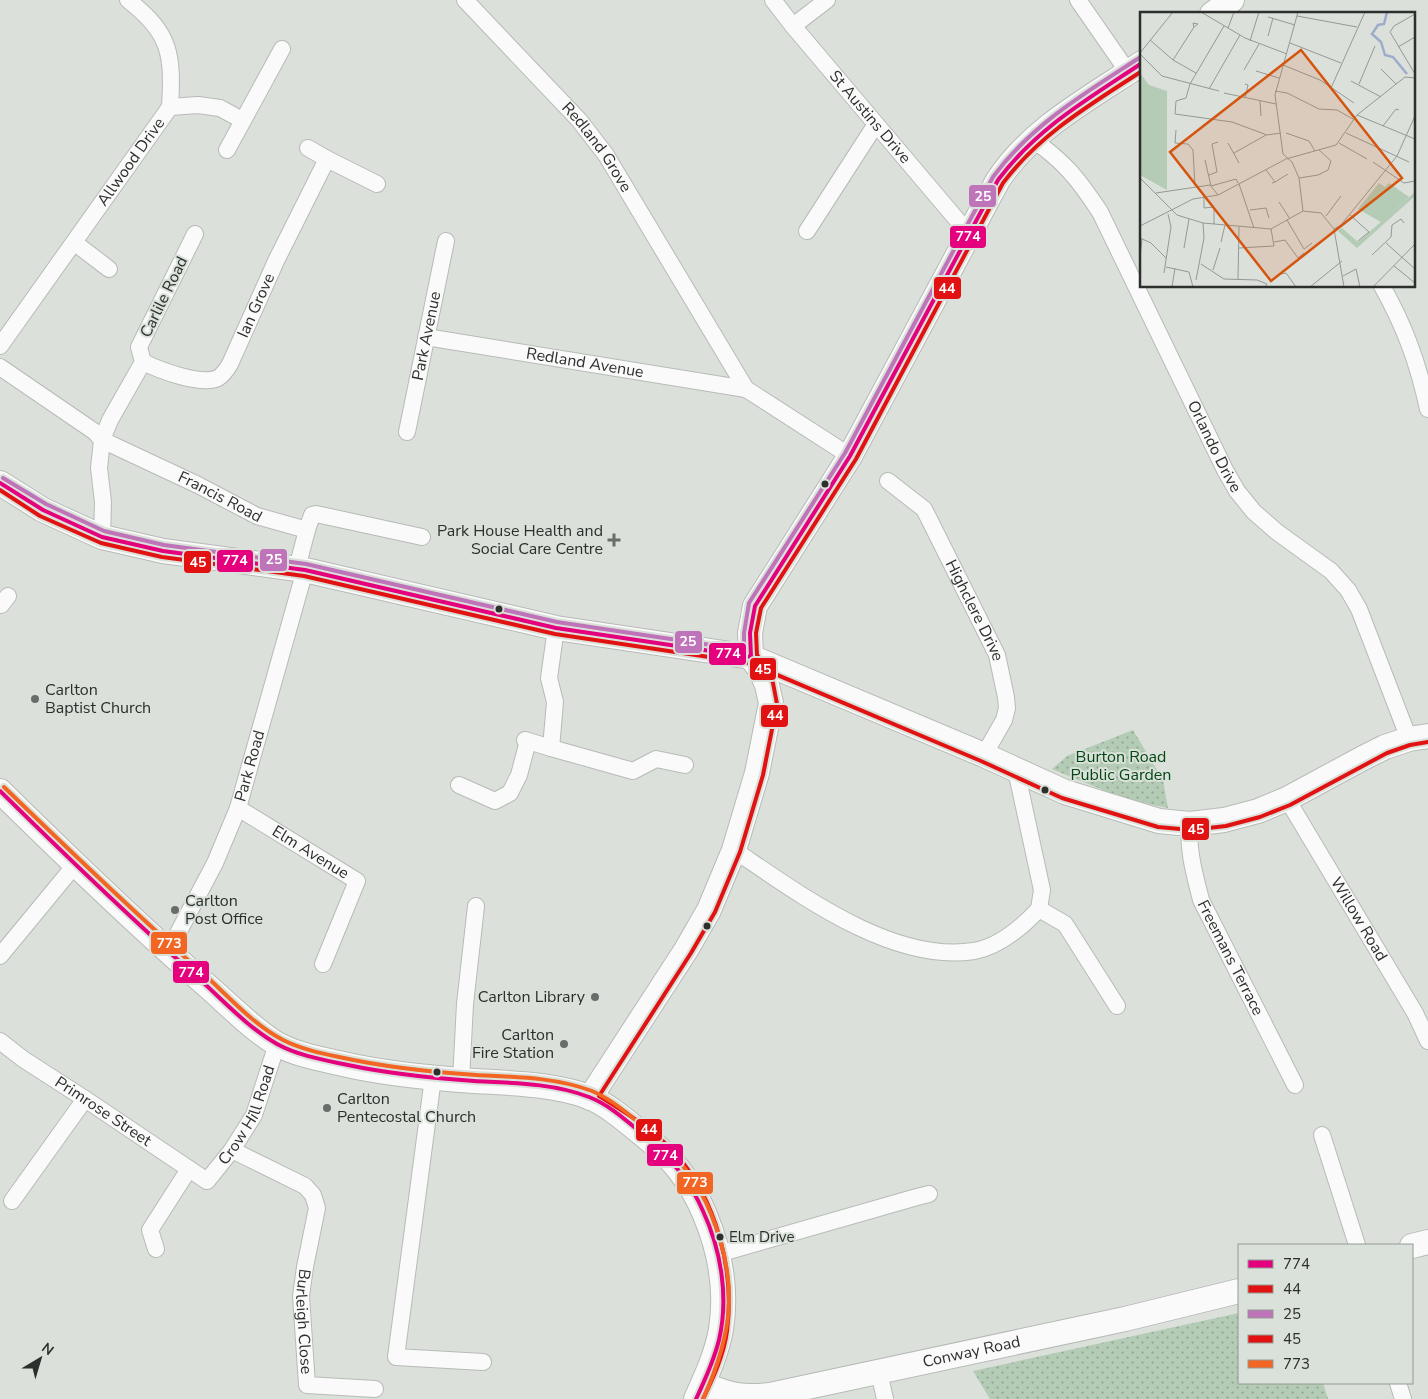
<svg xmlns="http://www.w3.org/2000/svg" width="1428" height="1399" font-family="'Nunito Sans',sans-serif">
<defs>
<pattern id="park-dots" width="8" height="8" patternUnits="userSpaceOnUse" patternTransform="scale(1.25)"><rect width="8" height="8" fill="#b4cbb5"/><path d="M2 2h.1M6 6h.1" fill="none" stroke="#93a593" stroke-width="1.8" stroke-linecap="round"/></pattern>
</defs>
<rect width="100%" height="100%" fill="#dbe0db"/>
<!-- park -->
<g fill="url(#park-dots)">
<path d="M1133,730l30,50 5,28c-41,-7 -78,-23 -116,-39l15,-13z"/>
<polygon points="1239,1313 1239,1383 1323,1383 1328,1399 990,1399 973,1371"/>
</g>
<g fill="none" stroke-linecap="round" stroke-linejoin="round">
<!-- street casing -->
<g stroke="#b7bbb7" stroke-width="18">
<g id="street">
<path id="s1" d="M465,0l114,120 27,35 140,234 104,67"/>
<path id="s2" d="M773,0l20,26 176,208"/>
<polyline points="1078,0 1128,72"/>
<polyline points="793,26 827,0"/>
<polyline points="170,107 198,105 220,108 242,120"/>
<path id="s3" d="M1033,140c31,21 46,40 67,72l125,258 12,21 17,21 23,20 54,39 17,19 11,19 50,130"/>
<polyline points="308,148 327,159"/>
<polyline points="227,150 282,49"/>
<polyline points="807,231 876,124"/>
<path id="s4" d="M195,234l-56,113 4,15 -33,58 -8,20 96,45 59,31 50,14 -10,38"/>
<polyline points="75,243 109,269"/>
<path d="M1382,286c23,41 36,77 46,123"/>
<path id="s5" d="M426,337l320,52"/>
<path id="s6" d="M0,346l170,-239c3,-53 1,-73 -42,-107"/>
<path id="s7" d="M143,362c16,8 58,24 75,16 5,-3 9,-9 12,-14l46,-103 51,-102 50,25"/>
<polyline points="0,367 95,432 102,440 99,468 103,502 102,537"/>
<path id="s8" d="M407,432l39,-191"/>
<path id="s9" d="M888,481l36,28 73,146 9,42 1,11 -3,12 -20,35"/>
<polyline points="307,530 312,515 316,514 422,537"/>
<polyline points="0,604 1,605 8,596"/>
<polyline points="525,740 551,748 555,702 549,678 556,628"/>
<polyline points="551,748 633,771 656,759 685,765"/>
<polyline points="459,785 495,801 510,793 519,775 528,741"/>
<path id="s10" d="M1287,799l128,214 13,28"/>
<path id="s11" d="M238,808l119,73 -34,83"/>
<path id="s12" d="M1190,824c-3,25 5,52 11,76l94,185"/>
<path d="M734,850c64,43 158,114 240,101 25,-4 48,-24 65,-42l3,-19 -26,-120"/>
<polyline points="1039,909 1065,924 1117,1006"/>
<path id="s13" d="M168,952l47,-89 23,-55 67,-238"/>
<polyline points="0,956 75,865"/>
<path id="s14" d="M0,1041l23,18 62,40 122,82 25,-31 22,-35 23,-71"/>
<polyline points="433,1078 396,1357 483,1362"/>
<polyline points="461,1080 465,1004 476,906"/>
<polyline points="1322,1135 1357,1245"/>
<path id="s15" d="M232,1150l73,36 8,9 4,13 -12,59 -4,29 6,89 68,4"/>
<polyline points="12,1201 85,1099"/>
<polyline points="156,1249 150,1230 189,1169"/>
<polyline points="718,1254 917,1197 929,1194"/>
<polyline points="879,1372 885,1399"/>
<polyline points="1398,1383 1403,1399"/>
</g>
</g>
<!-- secondary casing -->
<g stroke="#b7bbb7" stroke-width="26">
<g id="secondary">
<polyline points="1212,14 1232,0"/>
<polyline points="0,483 43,510 102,537 163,551 305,570 556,628 751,657 984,755 1065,792 1159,821 1190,824 1224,820 1258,811 1287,799 1363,758 1385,747 1409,739 1428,736"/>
<path d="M751,657l-1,-24 5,-27 95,-150 148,-276c34,-52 94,-83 144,-117"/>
<path d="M0,791c67,66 134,131 204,192 22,19 49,47 73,61 20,11 44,15 66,20 43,10 87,14 131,17 36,2 81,3 115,16 19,8 36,23 52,36 31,25 49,46 64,82 15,36 22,76 16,114 -4,24 -15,48 -25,70"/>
<polyline points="590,1098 686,950 709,910 734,850 757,773 771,703 767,685 761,671 751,657"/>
<polyline points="1412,1246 1428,1242"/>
<path id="s16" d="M703,1384c27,11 38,14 67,11l355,-76 114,-28"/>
</g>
</g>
<!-- street -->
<use href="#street" stroke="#fafafa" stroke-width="16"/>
<!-- secondary -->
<use href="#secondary" stroke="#fafafa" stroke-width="24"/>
<!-- bus-1 casing -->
<g stroke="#dae1da" stroke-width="8">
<g id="bus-1">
<path d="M0,483l43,27 59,27 61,14 142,19 251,58 195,29 -1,-24 5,-27 95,-150 148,-276c40,-53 90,-81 144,-117"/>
<path d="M0,791c64,63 129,126 196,185 26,23 51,51 81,68 22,12 47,16 71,21 42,9 84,13 126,16 38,2 79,2 115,16 21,8 39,25 56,39 25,21 45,45 58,75 18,39 26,86 16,129 -5,20 -14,40 -23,59"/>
</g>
</g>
<!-- bus-2 casing -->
<g stroke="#dae1da" stroke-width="8">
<path id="bus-2" d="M703,1399c10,-21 21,-44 24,-68 8,-61 -11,-132 -52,-178 -21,-23 -50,-41 -76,-57l92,-143 24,-41 25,-60 23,-77 14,-71 -4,-21 -7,-15 -9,-13 -1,-22 5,-25 95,-149 147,-276c38,-50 87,-78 139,-112"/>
</g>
<!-- bus-3 casing -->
<g stroke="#dae1da" stroke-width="8">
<path id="bus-3" d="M3,478l43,26 58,27 60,14 142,19 251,58 187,28v-17l5,-30 96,-150 148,-276c39,-53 91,-83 146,-119"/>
</g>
<!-- bus-4 casing -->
<g stroke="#dae1da" stroke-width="8">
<polyline id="bus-4" points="0,490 40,516 101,543 162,557 304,576 555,634 749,663 981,761 1062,798 1158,827 1191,830 1226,826 1260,817 1290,805 1387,753 1410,745 1428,742"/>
</g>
<!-- bus-5 casing -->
<g stroke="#dae1da" stroke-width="8">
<path id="bus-5" d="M4,787c66,64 133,128 202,189 24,22 48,49 77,64 18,9 37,13 56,17 45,10 91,15 137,18 38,2 79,2 116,16 21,9 39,25 56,40 28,23 50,50 63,83 28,69 22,119 -8,185"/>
</g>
<!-- bus-1 -->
<use href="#bus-1" stroke="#e5007d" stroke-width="4"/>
<!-- bus-2 -->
<use href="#bus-2" stroke="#e21212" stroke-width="4"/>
<!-- bus-3 -->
<use href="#bus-3" stroke="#bf73b8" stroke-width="4"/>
<!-- bus-4 -->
<use href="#bus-4" stroke="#e21212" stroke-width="4"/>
<!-- bus-5 -->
<use href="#bus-5" stroke="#f26522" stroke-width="4"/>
</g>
<!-- markers -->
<g fill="#2c2f2c" stroke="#dae1da" stroke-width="2">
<circle cx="825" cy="484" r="4.5"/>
<circle cx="499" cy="609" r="4.5"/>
<circle cx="1045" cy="790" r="4.5"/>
<circle cx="707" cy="926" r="4.5"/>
<circle cx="437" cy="1072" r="4.5"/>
<circle cx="720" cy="1237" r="4.5"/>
</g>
<g fill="#696d69" stroke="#dae1da" stroke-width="2">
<path d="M611.5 532.5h5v5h5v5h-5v5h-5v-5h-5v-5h5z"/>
<circle cx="35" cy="699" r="5"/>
<circle cx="175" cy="910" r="5"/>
<circle cx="595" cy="997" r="5"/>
<circle cx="564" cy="1044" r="5"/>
<circle cx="327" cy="1108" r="5"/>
</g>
<g text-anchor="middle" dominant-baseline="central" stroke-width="4" stroke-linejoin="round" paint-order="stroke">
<!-- bus labels -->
<g font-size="15" fill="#2c2f2c" stroke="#dae1da" text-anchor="start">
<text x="729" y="1237">Elm Drive</text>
</g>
<!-- street labels -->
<g font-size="16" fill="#2c2f2c" stroke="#dae1da">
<text stroke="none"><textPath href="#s2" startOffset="152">St Austins Drive</textPath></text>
<text stroke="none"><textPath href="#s1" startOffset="198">Redland Grove</textPath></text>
<text stroke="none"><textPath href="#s6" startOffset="226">Allwood Drive</textPath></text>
<text transform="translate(164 297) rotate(-64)">Carlile Road</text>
<text stroke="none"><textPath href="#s7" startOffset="161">Ian Grove</textPath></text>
<text stroke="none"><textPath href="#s8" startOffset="98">Park Avenue</textPath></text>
<text stroke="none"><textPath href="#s5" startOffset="161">Redland Avenue</textPath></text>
<text stroke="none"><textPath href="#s3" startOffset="360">Orlando Drive</textPath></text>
<text stroke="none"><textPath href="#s4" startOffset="361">Francis Road</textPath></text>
<text stroke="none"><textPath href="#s9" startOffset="159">Highclere Drive</textPath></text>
<text stroke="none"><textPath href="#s13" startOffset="204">Park Road</textPath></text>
<text stroke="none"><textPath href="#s11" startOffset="85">Elm Avenue</textPath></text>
<text stroke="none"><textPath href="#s10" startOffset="140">Willow Road</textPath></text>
<text stroke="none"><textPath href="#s12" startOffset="142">Freemans Terrace</textPath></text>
<text stroke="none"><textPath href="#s14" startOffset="125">Primrose Street</textPath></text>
<text stroke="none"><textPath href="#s14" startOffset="328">Crow Hill Road</textPath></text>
<text stroke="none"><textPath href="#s15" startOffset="222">Burleigh Close</textPath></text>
<text stroke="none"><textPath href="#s16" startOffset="275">Conway Road</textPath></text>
</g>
<!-- poi labels -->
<g font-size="16" fill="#2c2f2c" stroke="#dae1da" text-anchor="end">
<text x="603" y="531">Park House Health and<tspan x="603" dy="18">Social Care Centre</tspan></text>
<text x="45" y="690" text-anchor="start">Carlton<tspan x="45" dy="18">Baptist Church</tspan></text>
<text x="185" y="901" text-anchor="start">Carlton<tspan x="185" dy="18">Post Office</tspan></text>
<text x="585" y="997">Carlton Library</text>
<text x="554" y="1035">Carlton<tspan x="554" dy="18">Fire Station</tspan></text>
<text x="337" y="1099" text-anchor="start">Carlton<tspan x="337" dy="18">Pentecostal Church</tspan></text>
</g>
<!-- park labels -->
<g font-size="16" fill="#024714" stroke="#dae1da">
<text x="1121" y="757">Burton Road<tspan x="1121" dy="18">Public Garden</tspan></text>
</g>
</g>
<!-- overview -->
<g transform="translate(1140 12)">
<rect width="275" height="275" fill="#dbe0db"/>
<path d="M275,180v4l-58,52 -19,-17 4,-3 16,14z" fill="#b4cbb5"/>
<path d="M0,61l9,12 18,6v99l-27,-15z" fill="#b4cbb5"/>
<path d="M239,171l6,4 4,-4 20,14 -28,25 -23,-13z" fill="#b4cbb5"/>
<path fill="none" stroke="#9eaccb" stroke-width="2.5" d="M247,0l-3,12 -6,1 -6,9 9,8 4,13 8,2 14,17"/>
<path fill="none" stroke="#959995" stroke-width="1" d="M61,0l44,26 42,16M158,0l-23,83 8,59 9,8 7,16 4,33M275,2l-21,12 -4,6 25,42M157,4l60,11M128,5l27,8M84,14l-34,58 -4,14 -10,3 -1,13 57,8 35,13 14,-2M88,16l6,-16M128,24l5,-18M10,28l23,20 23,13M110,29l9,-29M150,31l51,20M258,35l17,-10M0,41l33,-41M0,42l22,22 57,15M33,48l21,-33 -1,-4 5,1 -4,3M143,53l37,15 34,23M241,57l15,15M104,58l15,-26M116,59l23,7M211,69l30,16M105,72l3,1 -3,13M219,72l16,-38M191,76l34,-76M69,77l31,-54M135,79l12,2 32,16 18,1 16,9M84,81l52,11M120,89l1,15M217,103l58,24M243,114l13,-17 3,1M36,118l-1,13 13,1 5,6 2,36M146,121l23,8 6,10M206,121l63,29M88,131l11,20M199,131l28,16M94,141l32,-18M65,148l6,26 25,-7 2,4M233,150l31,21 11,-2M126,158l9,12 -3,1M69,163l8,-3 -5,-28 6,-2M0,166l37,37 26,8 68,6 32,-18 18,2 13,16 10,58M159,166l19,-3 10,-5 3,-9 -12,-11M135,170l13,-8M99,172l15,44M16,181l54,-8 8,10M64,185v11l10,-1M139,190l11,17M74,196v16M110,198l16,-2 3,10M210,203l19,17 -11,9M186,204l15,-20M147,208l17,29 8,-6M0,214l53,-27 25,-4 68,-36 50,-14 21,-30 48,-38 10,1M194,217l7,-4 56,-69 18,-40M0,226l11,5 15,15M81,230l4,-17M134,230l11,-2 13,18 6,-5M246,231l29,26M44,236l5,-29M99,236l35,-2 -3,-17M232,243l19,-18 1,-12 9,-6 3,4M0,245l2,-18M61,252l23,15 33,1 10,4 -2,3M254,254l21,17M26,255l23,5 4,15M73,258l7,-22M24,261l7,-46 -3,-13M141,262l5,-1 10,14M203,264l13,-7 4,18M98,267l1,-52M56,268l8,-42 -1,-15M32,275l3,-19M170,275l32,-26M233,275l42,-43"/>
<path fill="#d5550f" fill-opacity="0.15" stroke="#d5550f" stroke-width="2.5" d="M161,38l101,128 -131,103 -101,-129z"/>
<rect width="275" height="275" fill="none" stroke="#2c2f2c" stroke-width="2.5"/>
</g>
<g stroke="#dae1da" stroke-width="2">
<rect x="968" y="184" width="29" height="24" rx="5" fill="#bf73b8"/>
<rect x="949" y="225" width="38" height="24" rx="5" fill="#e5007d"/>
<rect x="933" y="276" width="29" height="24" rx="5" fill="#e21212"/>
<rect x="259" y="548" width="29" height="24" rx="5" fill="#bf73b8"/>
<rect x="216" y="549" width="38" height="24" rx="5" fill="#e5007d"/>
<rect x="183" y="550" width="29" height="24" rx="5" fill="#e21212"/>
<rect x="674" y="630" width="29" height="24" rx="5" fill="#bf73b8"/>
<rect x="708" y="642" width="39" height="24" rx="5" fill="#e5007d"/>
<rect x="749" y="657" width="28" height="24" rx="5" fill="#e21212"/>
<rect x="760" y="704" width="29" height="24" rx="5" fill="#e21212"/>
<rect x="1181" y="817" width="29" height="24" rx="5" fill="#e21212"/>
<rect x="150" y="931" width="38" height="24" rx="5" fill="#f26522"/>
<rect x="172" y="960" width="38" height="24" rx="5" fill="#e5007d"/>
<rect x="635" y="1118" width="28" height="24" rx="5" fill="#e21212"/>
<rect x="646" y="1143" width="38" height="24" rx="5" fill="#e5007d"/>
<rect x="676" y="1171" width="38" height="24" rx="5" fill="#f26522"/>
</g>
<g font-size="14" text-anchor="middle" font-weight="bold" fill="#fff">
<text x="983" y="201">25</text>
<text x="968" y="241">774</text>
<text x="947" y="293">44</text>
<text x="274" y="564">25</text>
<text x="235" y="565">774</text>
<text x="198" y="567">45</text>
<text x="688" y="646">25</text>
<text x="728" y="658">774</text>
<text x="763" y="674">45</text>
<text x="775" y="720">44</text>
<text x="1196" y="834">45</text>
<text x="169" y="948">773</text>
<text x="191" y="977">774</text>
<text x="649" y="1134">44</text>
<text x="665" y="1160">774</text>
<text x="695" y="1187">773</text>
</g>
<!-- legend -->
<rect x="1238" y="1244" width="175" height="140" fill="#dae1da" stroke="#949a94"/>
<rect x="1248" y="1260" width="25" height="8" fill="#e5007d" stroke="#949a94"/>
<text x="1283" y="1269" font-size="15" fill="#2c2f2c">774</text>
<rect x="1248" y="1285" width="25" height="8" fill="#e21212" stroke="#949a94"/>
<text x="1283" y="1294" font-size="15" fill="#2c2f2c">44</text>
<rect x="1248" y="1310" width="25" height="8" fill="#bf73b8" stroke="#949a94"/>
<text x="1283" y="1319" font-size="15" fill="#2c2f2c">25</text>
<rect x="1248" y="1335" width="25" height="8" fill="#e21212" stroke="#949a94"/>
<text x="1283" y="1344" font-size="15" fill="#2c2f2c">45</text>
<rect x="1248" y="1360" width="25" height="8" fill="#f26522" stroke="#949a94"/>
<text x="1283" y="1369" font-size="15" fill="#2c2f2c">773</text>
<!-- north arrow -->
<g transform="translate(40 1359) rotate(38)" stroke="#dae1da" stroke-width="4" paint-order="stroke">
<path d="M0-4L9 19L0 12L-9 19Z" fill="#2c2f2c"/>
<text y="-8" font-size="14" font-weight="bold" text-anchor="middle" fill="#2c2f2c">N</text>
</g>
</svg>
